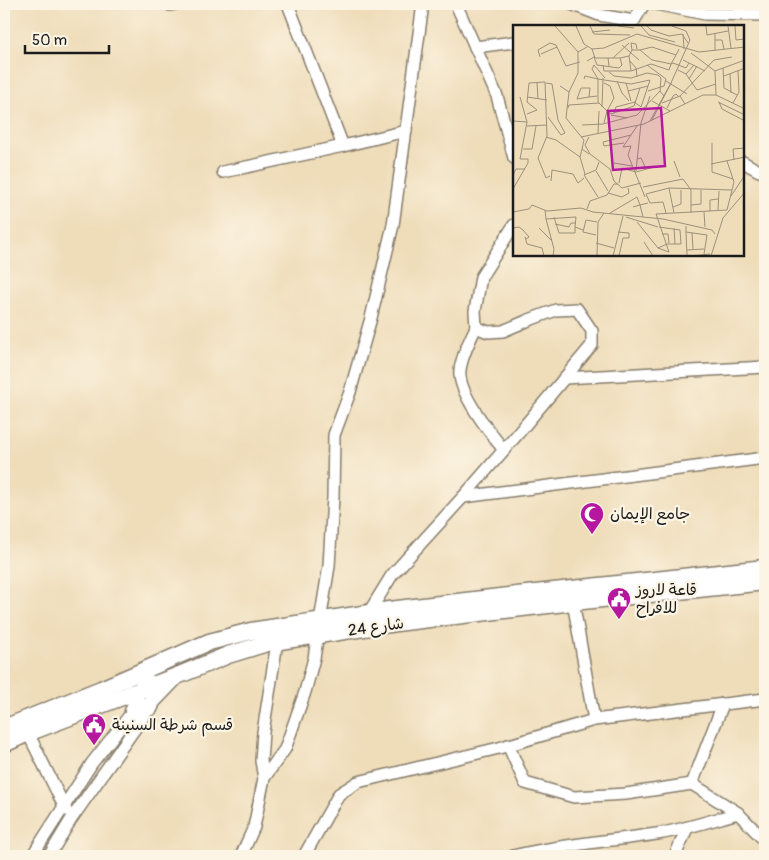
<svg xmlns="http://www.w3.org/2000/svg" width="769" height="860" font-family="Pangolin,'Playpen Sans Arabic',sans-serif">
<rect width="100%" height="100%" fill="#fcf5e5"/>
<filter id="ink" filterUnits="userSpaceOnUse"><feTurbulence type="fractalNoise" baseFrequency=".02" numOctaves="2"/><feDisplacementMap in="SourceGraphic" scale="10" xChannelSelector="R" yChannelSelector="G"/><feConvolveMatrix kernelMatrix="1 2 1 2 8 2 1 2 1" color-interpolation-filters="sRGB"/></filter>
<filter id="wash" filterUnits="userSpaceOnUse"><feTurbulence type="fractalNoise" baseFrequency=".0096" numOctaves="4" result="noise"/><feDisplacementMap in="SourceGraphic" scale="20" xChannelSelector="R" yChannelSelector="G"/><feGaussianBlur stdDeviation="1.12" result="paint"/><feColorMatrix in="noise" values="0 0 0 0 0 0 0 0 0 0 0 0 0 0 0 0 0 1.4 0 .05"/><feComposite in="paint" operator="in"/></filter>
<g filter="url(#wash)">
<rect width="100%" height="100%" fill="#efddba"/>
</g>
<g filter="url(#ink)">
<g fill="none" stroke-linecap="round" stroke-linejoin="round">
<!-- street casing -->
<g stroke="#867c6b" stroke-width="14">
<g id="street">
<polyline points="288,4 343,146 406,131"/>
<polyline points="456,4 497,96 514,158"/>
<polyline points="571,4 599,15 634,21 644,4"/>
<polyline points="656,4 705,14 765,15"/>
<polyline points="170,5 175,4"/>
<polyline points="475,47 514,42"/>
<polyline points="743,162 759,171"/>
<polyline points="223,172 343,146"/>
<path d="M476,327c-6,13 -14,28 -16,43 -3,22 30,63 44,80"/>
<polyline points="564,378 765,367"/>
<polyline points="463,497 765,458"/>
<polyline points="572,596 594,720"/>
<polyline points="368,617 368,614 392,575 463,497 516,436 592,345 592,331 577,309 556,310 529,320 503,331 488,332 476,327 475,311 481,277 514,225"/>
<polyline points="28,733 66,810"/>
<polyline points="508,745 525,783 574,797 626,794 692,784 738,813"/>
<polyline points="264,778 285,749 305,692 314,658 329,566 333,497 334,435 350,392 371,318 393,225 423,4"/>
<polyline points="692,784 723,704"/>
<polyline points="32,856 92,763 137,706"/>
<polyline points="49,856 72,818 150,707 177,679"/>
<polyline points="241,856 254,827 264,778 261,761 263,732 278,636"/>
<polyline points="304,856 339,794 358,782 499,748 594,720 765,699"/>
<path d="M513,856c49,-12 100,-15 150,-23 25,-5 50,-13 75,-20l27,28"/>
<polyline points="675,856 687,828"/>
</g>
</g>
<!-- secondary casing -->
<g stroke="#867c6b" stroke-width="19">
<g id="secondary">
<path d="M143,680c15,5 11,15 7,27"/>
<polyline points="131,693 136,698 137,702 133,711"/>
<polyline points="4,728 101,689 209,642 251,631 389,610 517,595 765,568"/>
<polyline points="4,744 28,733 182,674 228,655 267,643 396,623 573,602 765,582"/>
</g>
</g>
<!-- street -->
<use href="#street" stroke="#fff" stroke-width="11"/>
<!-- secondary -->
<use href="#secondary" stroke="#fff" stroke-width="16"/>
</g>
</g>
<!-- icons -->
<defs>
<g id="mosque-pin" transform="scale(1.25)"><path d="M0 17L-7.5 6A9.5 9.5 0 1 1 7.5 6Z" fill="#b5179e" stroke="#fcf5e5"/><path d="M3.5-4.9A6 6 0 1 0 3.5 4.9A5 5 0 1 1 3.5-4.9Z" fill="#fff"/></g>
<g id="civic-pin" transform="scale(1.25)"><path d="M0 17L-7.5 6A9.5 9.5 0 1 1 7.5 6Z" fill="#b5179e" stroke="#fcf5e5"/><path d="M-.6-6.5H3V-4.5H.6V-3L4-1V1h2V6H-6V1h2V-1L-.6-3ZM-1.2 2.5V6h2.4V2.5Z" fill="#fff"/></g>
</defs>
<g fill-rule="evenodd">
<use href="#mosque-pin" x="592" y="514"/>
<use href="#civic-pin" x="619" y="599"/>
<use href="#civic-pin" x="94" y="725"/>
</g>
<g text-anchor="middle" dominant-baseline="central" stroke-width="4.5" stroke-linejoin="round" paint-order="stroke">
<!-- poi labels -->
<g font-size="16" fill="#1c1c1c" stroke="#fcf5e5" text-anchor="start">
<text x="610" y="514">جامع الإيمان</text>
<text x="636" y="590">قاعة لاروز<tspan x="636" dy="18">للافراح</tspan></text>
<text x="112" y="725">قسم شرطة السنينة</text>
</g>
<!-- street labels -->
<g font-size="16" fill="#1c1c1c" stroke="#fcf5e5">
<text transform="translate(376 627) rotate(-8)">شارع 24</text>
</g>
</g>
<!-- overview -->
<g transform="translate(513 25)">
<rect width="231" height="231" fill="#efddba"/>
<path fill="none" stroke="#9b907b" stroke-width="1" d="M42,1l23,26M63,1l8,18 8,5 12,-1 33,-14 62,18 46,-5M77,1l4,8 36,1M105,1l16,2M128,1l8,9 26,7M134,1l4,4 18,6 13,-2 6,9M193,1l1,9 21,-4M215,1l3,22M222,1l1,14 9,-1M79,7l18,-2M170,9l1,15M202,9v16M202,15h7l2,9M109,20l17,15M79,24l3,9h13M166,24l-3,6 -5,9 -2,6 -18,-6 -20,7 -2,-15 3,-6h8l12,10 10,2 9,2 2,-1 13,5 3,-5M119,25l-1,-7 5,1 1,5M127,25l12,-3 24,8M178,28l24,18 1,24M28,29l16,-7M27,32l-2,-7 12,-7 6,2 10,21 14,-4M100,33l16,-15M170,35l22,11M74,36l7,-4 3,8 22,3 3,-3 -2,-7 9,-2M117,36l6,7 1,9M90,40l1,6h27M134,40l19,14 -2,7 -16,5M96,41l-1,-8h12M210,43l1,20 13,7M165,45l8,4 8,-9M202,46l30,-11M96,47l5,4 17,2 16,-5 11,2 3,3 -1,13M173,49l11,16 19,-6M217,49l1,19M211,51l21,-8M71,54l1,-3 13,3M85,54l-6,-10 2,-4 11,13M176,54l8,-13M104,56l5,12 7,8M153,56l21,13M24,58l1,16M33,58l6,1 6,36 7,13 -4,2 -13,-18M91,58l6,3 4,12 -7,13 4,3 23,-8 6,-18M113,58l5,18M158,58l19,-43 -4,-9 -14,-5M47,61l9,6 -3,26 18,22 -2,9M115,66l20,-5M56,67l9,-19v-21l9,-5M167,71l34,-36 18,-3M7,72l7,25M14,72l20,3M76,72l1,-9h-9l-4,11 12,-2 8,-1M139,76l18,10M205,77l27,13M206,77l3,7 23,12M149,78l18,-7 5,8M220,78l6,-11 -1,-21M89,82l1,-29M55,83l1,-3 30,-2M154,83l6,-12 3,-2 3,3M101,88l2,-6 19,-5M14,89l10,-4 -10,-8 2,-19 16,-1 2,54 -9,22 8,20 4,-2M98,90l16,3M0,96l14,1 -7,37h8v4l-15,26M137,96l21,-38 -19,37M91,98l3,-12 -9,-9v-23l33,5 19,-4 -9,27 -7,-5M69,100l21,-1 34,-9 23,-24 4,5M14,101l20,-1M124,101l-14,21 8,-1 -3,9 17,42M85,108l1,-22M33,112l10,3 24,17M68,112l63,-13 59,-29h13l29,14M76,112l-4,8 5,9 20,15 4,12 8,7 19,-5M111,118l-20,3 -1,-4 28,-7M199,118v29l21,7M10,124h9l4,-23M124,134l4,-1 5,11M221,135l-1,-11 12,-1M161,136l6,16M101,138l18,3M198,139l34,-7M83,146l12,20M123,146l5,-48 9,-27M72,149l-5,-17 2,-8 7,5M0,150l3,-6h9M38,156l1,-11 21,4 5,9 6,-5M106,158l3,-15 14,4 18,-5M130,162l40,-8 8,11v23M156,163l5,25M95,168l14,4 7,-4 -1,-5M218,171l14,-21M85,172l-14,-22 12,-5 3,-8M178,180l10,-1v-14M160,182l8,-3v-14M74,184l3,-8 17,-6 7,-11h4M32,185l1,9 30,-2 -1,10 8,3M205,185l1,-19M197,186v-11l8,-1M0,187l16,-3 3,-4 15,6 34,-3 12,4 70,7 49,11 3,4M191,187l1,15M97,188l27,-16 3,8 -7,2M153,188l-3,-11 -13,1 -4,-9 23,-6 63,2M41,192l5,16h16v-6M113,192l32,10M130,192l-3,-12 8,-2M33,194l8,30 -1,7M124,197l21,26 11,4M42,199l14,3 2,-4h5M173,201v6l21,3 -3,19M0,203l6,-1 4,3 6,7 -3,2M26,203l13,13M161,203l1,16M105,207l11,1v5h-6l-4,18M173,207l1,24M179,208l1,16M149,209h6l1,9M83,210l-13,-3 3,-12 11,2M12,212l2,7 15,4 2,8M131,217l9,14M83,218l18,5M145,223l9,-4h14l-1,-14 -21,-3M174,225l17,-1M156,227l-13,-38 71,-4 7,-28 -7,-21M84,231l1,-34 6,-9M100,231l10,-40M179,231l18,-2M198,231l12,-38 22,-26"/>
<path fill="#b5179e" fill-opacity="0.15" stroke="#b5179e" stroke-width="2.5" d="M148,83l4,58 -52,4 -5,-59z"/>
<rect width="231" height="231" fill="none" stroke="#1c1c1c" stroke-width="2.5"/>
</g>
<!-- margin -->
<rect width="769" height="860" fill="none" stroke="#fcf5e5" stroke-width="20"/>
<!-- scale -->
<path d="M25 45v8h84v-8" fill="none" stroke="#1c1c1c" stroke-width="2.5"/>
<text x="32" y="45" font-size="15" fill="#1c1c1c" stroke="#fcf5e5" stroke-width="4" paint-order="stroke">50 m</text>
</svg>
